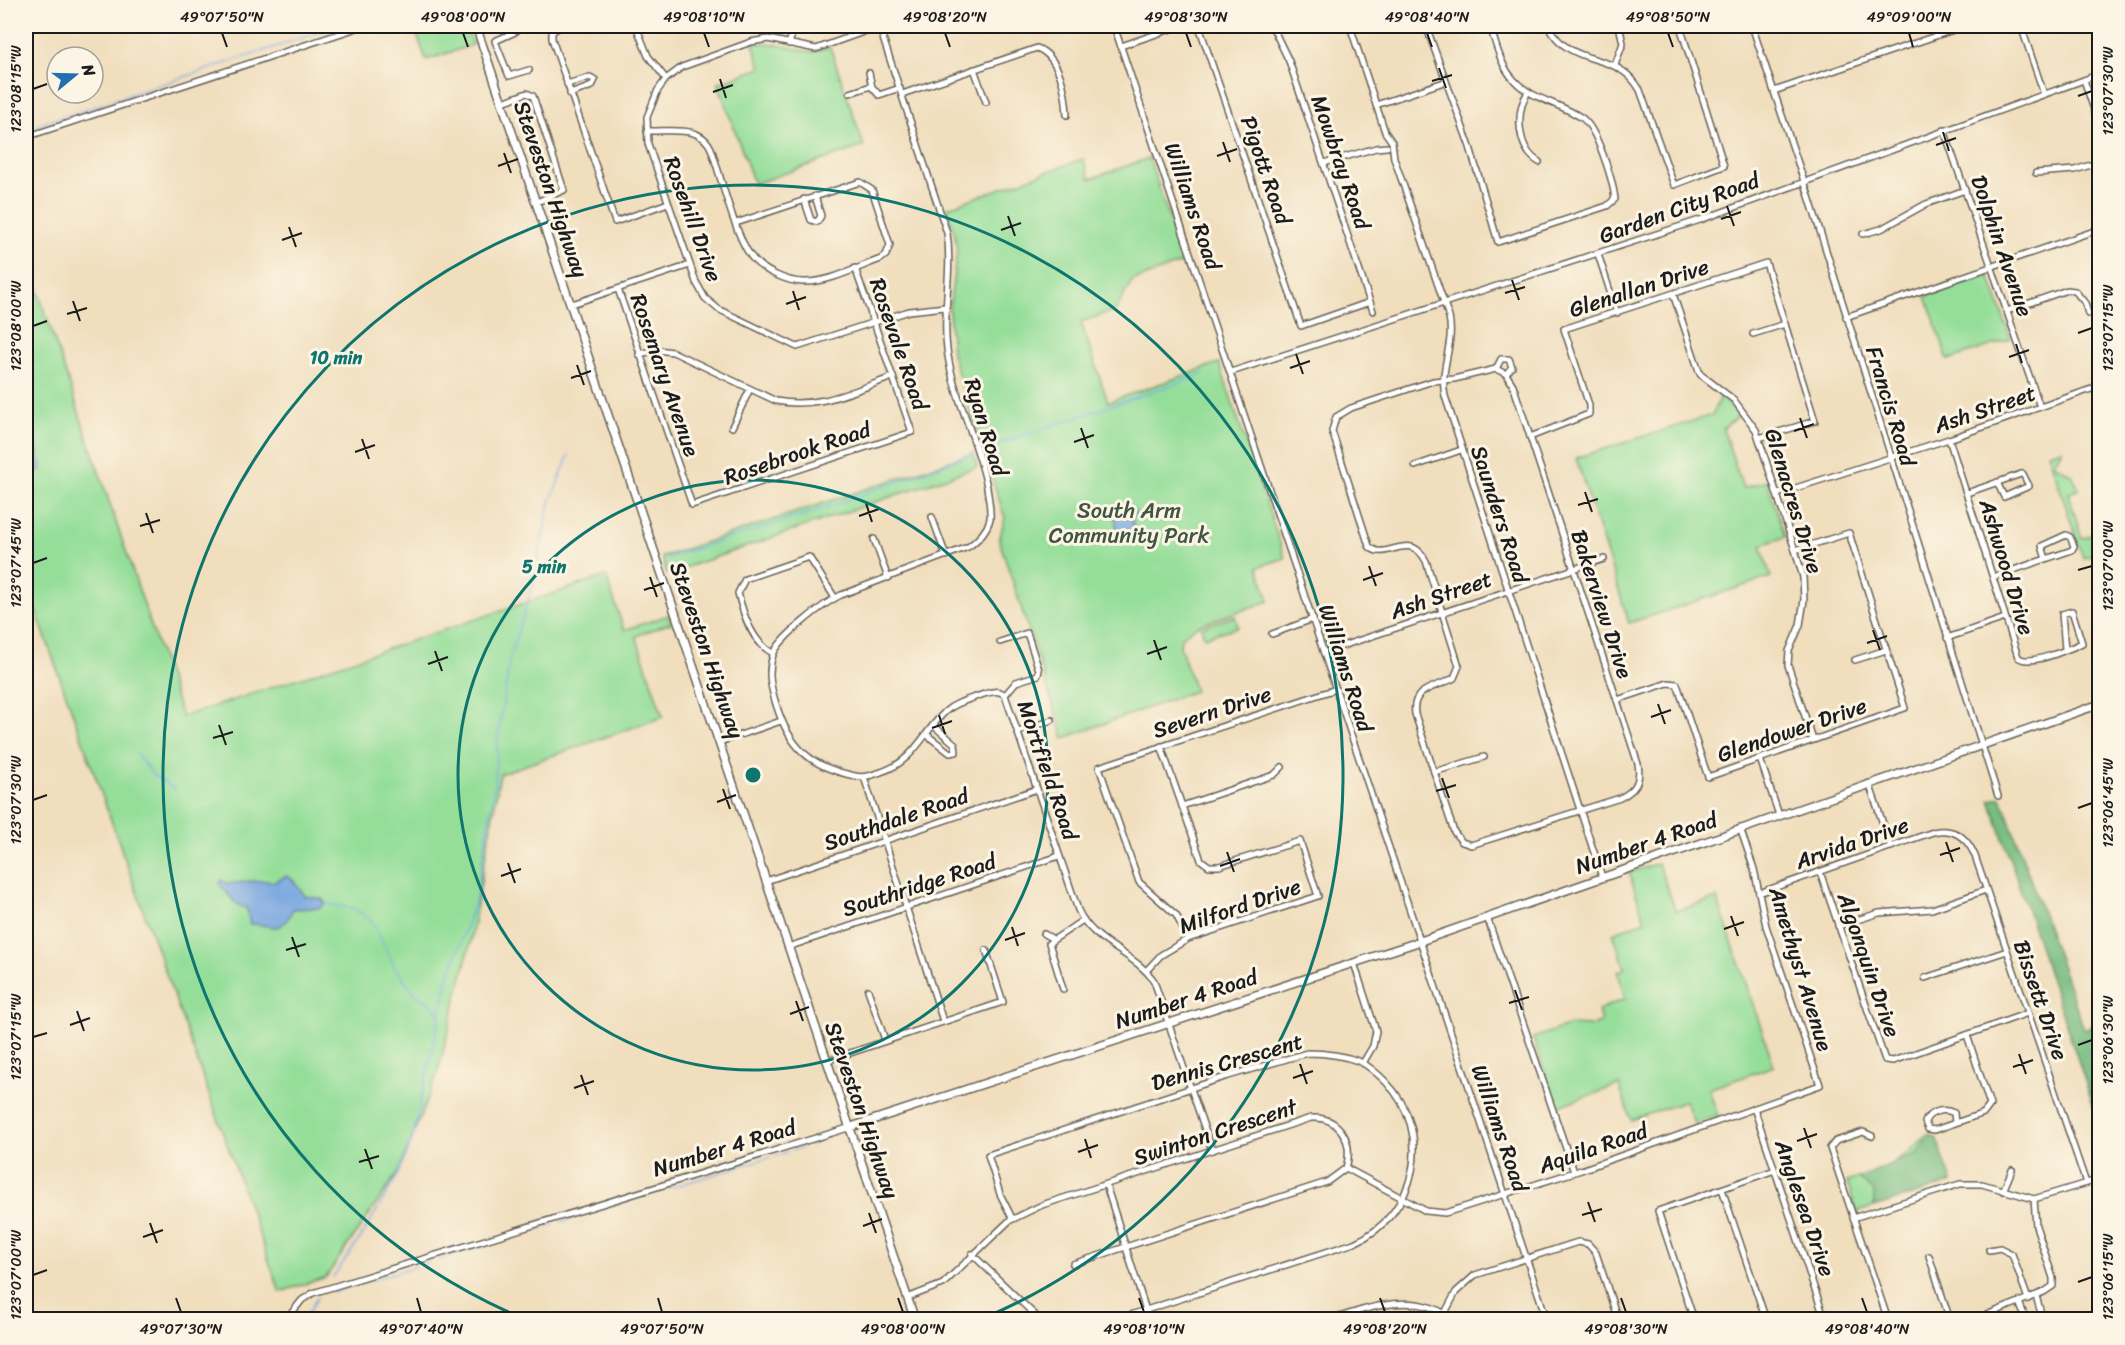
<svg xmlns="http://www.w3.org/2000/svg" width="2125" height="1345" font-family="Sriracha,sans-serif">
<rect width="100%" height="100%" fill="#fcf5e5"/>
<filter id="ink" filterUnits="userSpaceOnUse"><feTurbulence type="fractalNoise" baseFrequency=".0167" numOctaves="2"/><feDisplacementMap in="SourceGraphic" scale="12" xChannelSelector="R" yChannelSelector="G"/><feConvolveMatrix kernelMatrix="1 2 1 2 8 2 1 2 1" color-interpolation-filters="sRGB"/></filter>
<filter id="wash" filterUnits="userSpaceOnUse"><feTurbulence type="fractalNoise" baseFrequency=".008" numOctaves="4" result="noise"/><feDisplacementMap in="SourceGraphic" scale="24" xChannelSelector="R" yChannelSelector="G"/><feGaussianBlur stdDeviation="1.35" result="paint"/><feColorMatrix in="noise" values="0 0 0 0 0 0 0 0 0 0 0 0 0 0 0 0 0 1.4 0 .05"/><feComposite in="paint" operator="in"/></filter>
<g filter="url(#wash)">
<rect width="100%" height="100%" fill="#f0debd"/>
<!-- green -->
<g fill="#94de99" stroke="#587d5a" stroke-width="1.5">
<polygon points="414,26 466,26 473,45 426,60"/>
<polygon points="769,43 812,52 830,47 864,146 754,184 718,83 761,68 753,44"/>
<polygon points="1149,158 1184,262 1132,281 1116,310 1081,322 1108,402 1219,363 1285,558 1258,567 1269,601 1199,625 1181,637 1180,646 1195,691 1064,738 999,540 1005,518 952,354 949,311 957,250 954,230 946,208 1083,159 1090,179"/>
<polygon points="26,256 182,717 606,576 624,630 669,615 671,623 636,636 663,717 500,774 470,944 438,1072 399,1171 326,1277 280,1292 35,608 26,611"/>
<polygon points="1989,275 2011,339 1948,360 1926,296"/>
<polygon points="1720,396 1740,414 1723,429 1743,488 1767,481 1785,537 1761,545 1771,577 1629,623 1576,458 1712,415"/>
<path d="M2062,449l-8,15c16,9 18,9 25,25l-11,5 14,44 17,-5v20l-16,5 -35,-105z"/>
<polygon points="974,453 977,467 667,574 662,557"/>
<polygon points="1235,616 1238,627 1204,637 1201,627"/>
<polygon points="1658,863 1676,911 1717,898 1774,1066 1709,1089 1718,1116 1694,1124 1686,1101 1631,1120 1619,1085 1556,1107 1533,1038 1570,1025 1589,1026 1601,1022 1598,1010 1625,999 1618,972 1625,968 1613,933 1645,921 1629,873"/>
<path d="M1927,1134l9,3 16,45 -95,30 -10,-30c35,-12 55,-19 80,-48z"/>
</g>
<!-- forest -->
<g fill="#77bd81" stroke="#4a6c4e" stroke-width="1.5">
<polygon points="2001,797 2084,1029 2099,1022 2099,1042 2095,1044 2099,1059 2099,1122 1990,800"/>
<path d="M1929,1135l7,2 16,45 -78,25v-16l-16,-13c20,-7 41,-19 59,-24z"/>
</g>
<!-- water -->
<g fill="#77a6e0" stroke="#4a617e" stroke-width="1.5">
<path d="M26,417c2,2 16,48 16,52l-6,3 -10,-2z"/>
<polygon points="1131,507 1136,513 1132,518 1134,529 1129,535 1123,536 1116,531 1116,521 1111,514"/>
<path d="M286,876l7,4 12,16 17,3 3,4 -5,5 -27,1c-14,28 -17,15 -43,15l-3,-15 -11,-5 -17,-21 3,-3 6,4c15,-2 32,-5 46,-2z"/>
</g>
<g fill="none" stroke-linecap="round" stroke-linejoin="round">
<!-- stream -->
<g stroke="#77a6e0" stroke-width="1.5">
<polyline points="26,129 339,26"/>
<polyline points="1934,292 1985,274"/>
<polyline points="986,448 1204,374"/>
<polyline points="667,558 834,505 972,454"/>
<polyline points="136,753 153,775 175,789"/>
<polyline points="326,904 353,908 371,920 395,967 416,995 431,1003 440,1014"/>
<polyline points="809,1145 814,1144"/>
<polyline points="793,1150 803,1147"/>
<polyline points="775,1156 787,1152"/>
<polyline points="592,1212 770,1157"/>
<polyline points="561,1222 587,1214"/>
<polyline points="525,1233 554,1224"/>
<polyline points="478,1248 521,1234"/>
<polyline points="439,1259 473,1249"/>
<polyline points="422,1265 428,1263"/>
<polyline points="333,1277 361,1237 398,1174 412,1140 447,981 476,899 495,783 498,736 510,657 532,587 550,502 569,455"/>
<polyline points="355,1285 416,1266"/>
<polyline points="333,1292 349,1287"/>
<polyline points="304,1320 317,1298"/>
</g>
</g>
</g>
<g filter="url(#ink)">
<g fill="none" stroke-linecap="round" stroke-linejoin="round">
<!-- minor casing -->
<g stroke="#666054" stroke-width="8">
<g id="minor">
<polyline points="561,26 552,32 552,39 615,222 668,203"/>
<polyline points="636,26 648,56 666,79"/>
<path d="M879,26l68,207c6,41 -6,81 1,123 7,44 30,85 39,131 1,10 4,21 3,32 -3,12 -12,21 -22,28l-127,48c-17,8 -62,43 -68,60 -6,17 -2,33 3,49 13,43 34,63 79,72 10,2 17,-1 26,-4 34,-11 41,-39 65,-61 10,-9 25,-12 38,-17 8,-2 14,-5 21,1l73,215c15,34 56,42 76,71l58,169"/>
<polyline points="880,26 816,49 768,39 751,42 682,67 666,79 658,90 647,117 648,144 696,282 705,298 718,309 797,347 909,311 945,307"/>
<polyline points="1114,26 1547,1320"/>
<polyline points="1199,26 1301,326 1370,302"/>
<polyline points="1272,26 1289,61 1373,311"/>
<path d="M1350,26l35,106 7,10 2,16 55,159c6,27 -10,52 -4,79l157,481"/>
<path d="M1426,26l44,121 28,95 109,-36 8,-7c-2,-18 -18,-71 -33,-81 -21,-15 -50,-18 -68,-38 -14,-15 -18,-36 -24,-54"/>
<path d="M1548,26c25,45 68,22 92,64l34,95 50,-19 -44,-140"/>
<polyline points="1752,26 1808,193 1998,796"/>
<polyline points="2021,26 2044,94"/>
<polyline points="515,32 495,41 509,76 529,70"/>
<polyline points="789,44 794,26"/>
<polyline points="1121,46 1180,26"/>
<polyline points="1615,65 1623,43 1619,26"/>
<polyline points="974,69 986,102"/>
<polyline points="869,73 872,87"/>
<polyline points="2084,80 2100,127"/>
<polyline points="567,84 590,77 595,80 592,86 570,94"/>
<polyline points="1774,91 1965,26"/>
<path d="M1528,92c-13,20 -11,57 11,70"/>
<polyline points="850,93 871,86 879,95 900,88"/>
<path d="M902,94l135,-46c23,9 29,44 30,67"/>
<polyline points="503,102 527,93 533,96 564,190 537,202"/>
<polyline points="1376,105 1444,82"/>
<polyline points="1944,130 2040,407"/>
<path d="M647,131c24,1 56,-7 65,20 9,27 23,83 38,104 10,15 38,28 56,27 24,0 52,-15 75,-23l5,-4 4,-10 -18,-55 -12,-8 -124,41"/>
<polyline points="26,137 363,26"/>
<polyline points="1324,163 1376,148 1387,147"/>
<polyline points="2036,173 2075,170 2100,162"/>
<polyline points="804,199 811,220 817,222 821,216 815,196"/>
<polyline points="1863,234 1881,229 1926,204 1965,190"/>
<polyline points="1598,254 1617,313"/>
<polyline points="618,289 692,505 912,432 855,268"/>
<polyline points="1673,294 1700,374 1734,400 1756,430 1795,550 1803,577 1804,600 1800,625 1789,651 1788,665 1813,740"/>
<polyline points="572,304 690,265"/>
<polyline points="2007,311 2067,290 2075,291 2085,303 2088,314"/>
<polyline points="1846,317 2100,229"/>
<polyline points="1753,334 1785,324"/>
<path d="M639,354l19,-4 15,2 103,49c44,8 76,-10 117,-24"/>
<path d="M1496,369l10,5 7,11 125,379c3,17 -2,26 -18,34l-149,47 -9,-3 -8,-10 -39,-118c-4,-27 22,-26 39,-36l5,-12 -33,-105c-17,-33 -41,3 -57,-15l-37,-115 4,-14 15,-9 82,-27 21,-2z"/>
<polyline points="1496,369 1501,359 1509,359 1512,367 1506,374"/>
<polyline points="1231,372 1703,219 2100,74"/>
<polyline points="732,427 750,389"/>
<polyline points="1530,437 1589,414 1589,405 1564,329 1766,263 1815,421 1759,438"/>
<path d="M1949,439l69,218c10,10 51,-8 64,-14l-10,-32 -10,3 3,35"/>
<polyline points="1415,466 1461,450"/>
<polyline points="1967,493 2021,474 2023,474 2029,486 2004,497 1997,482"/>
<polyline points="1777,494 1949,439 2100,386"/>
<polyline points="932,517 946,556"/>
<polyline points="874,539 888,578"/>
<polyline points="1993,577 2072,550 2074,546 2070,537 2066,535 2042,546 2046,559"/>
<polyline points="1272,634 1313,619"/>
<polyline points="1947,638 2005,618"/>
<polyline points="1000,642 1027,633 1039,670 1038,675 1016,682 1005,695"/>
<polyline points="1324,652 1604,559"/>
<path d="M773,653c-21,-10 -30,-39 -35,-60l7,-14 64,-22 26,41"/>
<polyline points="1855,660 1886,650"/>
<polyline points="1617,700 1668,683 1677,684 1708,777 1905,708 1849,533 1795,550"/>
<polyline points="1018,732 1052,720"/>
<polyline points="927,735 950,753 956,752 955,744 934,726"/>
<polyline points="720,742 781,721"/>
<polyline points="1760,759 1779,815"/>
<polyline points="1434,772 1484,757"/>
<polyline points="864,777 943,1021"/>
<polyline points="1869,783 1891,847"/>
<polyline points="1182,806 1274,775 1282,767"/>
<polyline points="1820,872 1885,1060 1893,1061 2028,1013"/>
<polyline points="766,881 1037,789"/>
<path d="M1759,893l174,-61c21,-5 34,5 42,24l111,327"/>
<polyline points="1487,917 1574,1172"/>
<polyline points="1838,926 1879,913 1932,909 1986,890"/>
<polyline points="1044,934 1053,939"/>
<polyline points="1188,939 1176,915 1139,882 1099,767 1336,689"/>
<polyline points="788,947 1059,856"/>
<polyline points="1354,963 1376,1031 1373,1046 1363,1063"/>
<polyline points="1146,971 1161,955 1188,939 1318,896 1300,841 1219,866 1209,866 1201,860 1161,746"/>
<polyline points="1925,978 2007,951"/>
<polyline points="1063,989 1049,943 1083,920"/>
<polyline points="868,990 885,1040"/>
<polyline points="826,1061 1003,1002 986,950"/>
<polyline points="1754,1108 1825,1320"/>
<path d="M1955,1123l-1,-10c-10,-5 -25,-2 -29,9l3,7 7,1 49,-17 6,-8 -23,-70"/>
<polyline points="1872,1136 1863,1132 1836,1141 1830,1148 1888,1320"/>
<polyline points="1346,1168 1426,1211 1445,1213 1581,1170 1820,1085 1766,926 1754,869 1740,828"/>
<polyline points="1106,1185 1149,1320"/>
<polyline points="1722,1189 1766,1320"/>
<polyline points="2003,1191 2012,1170"/>
<path d="M1012,1218l-12,-24 -12,-39 237,-78 82,-24c18,0 36,2 54,9 9,5 18,13 25,20 49,51 31,133 -32,161l-239,77"/>
<polyline points="1853,1218 1960,1184 1982,1184 2034,1199 2100,1179"/>
<polyline points="1989,1250 2000,1248 2012,1254 2028,1299"/>
<polyline points="972,1254 1040,1320"/>
<polyline points="1929,1256 1950,1320"/>
<polyline points="2036,1296 2043,1320"/>
<path d="M907,1298l36,-14 66,-63 33,-16 269,-87c29,-2 43,24 35,50l-19,14 -254,82"/>
<polyline points="2019,1302 2026,1320"/>
<polyline points="1445,1313 1456,1292 1475,1275 1578,1242 1588,1244 1596,1253 1618,1320"/>
<polyline points="286,1320 302,1300 313,1293 848,1128"/>
<polyline points="1027,1320 1033,1313"/>
<path d="M1331,1320c38,-13 87,-30 122,0"/>
<polyline points="1694,1320 1658,1211 1775,1170"/>
<polyline points="1974,1320 2044,1292 2053,1286 2053,1278 2036,1226 2034,1199"/>
</g>
</g>
<!-- major casing -->
<g stroke="#666054" stroke-width="10">
<g id="major">
<polyline points="476,26 915,1320"/>
<polyline points="848,1128 1412,944 2100,704"/>
</g>
</g>
<!-- minor -->
<use href="#minor" stroke="#fff" stroke-width="5"/>
<!-- major -->
<use href="#major" stroke="#fff" stroke-width="7"/>
</g>
</g>
<!-- ticks -->
<path fill="none" stroke="#1c1c1c" stroke-width="2" d="M222,33l5,14M463,33l5,14M704,33l5,14M945,33l5,14M1186,33l5,14M1427,33l5,14M1668,33l5,14M1909,33l4,14M1439,68l7,20M720,79l6,19M1432,81l20,-6M33,89l14,-5M713,92l20,-7M2078,96l14,-5M1943,132l6,19M1223,142l7,20M1936,145l20,-7M504,153l7,20M1217,156l20,-7M498,166l20,-7M1727,206l7,20M1008,216l7,20M1721,219l20,-7M289,227l7,20M1001,230l20,-7M282,240l20,-7M1512,280l7,20M793,291l6,19M1505,293l20,-6M73,301l7,20M786,304l20,-7M67,314l20,-6M33,326l14,-5M2078,333l14,-5M2016,344l6,19M1296,354l7,20M2009,357l20,-7M577,365l7,20M1290,368l20,-7M571,378l20,-7M1800,418l7,20M1081,428l7,20M1794,431l20,-7M362,439l7,20M1074,442l20,-7M355,452l20,-7M1585,492l7,20M866,503l6,19M1578,505l20,-6M146,513l7,20M859,516l20,-7M140,526l20,-6M33,563l14,-5M1369,566l7,20M2078,570l14,-4M650,577l7,20M1363,580l20,-7M644,590l20,-7M1873,630l7,20M1154,640l7,20M1867,643l20,-7M435,651l7,20M1147,654l20,-7M428,664l20,-7M1658,704l7,20M939,715l6,19M1651,717l20,-7M219,725l7,20M932,728l20,-7M213,738l20,-6M1442,778l7,20M723,789l7,20M1436,791l20,-6M33,800l14,-5M717,802l19,-7M2078,808l14,-5M1946,842l7,20M1227,852l7,20M1940,855l20,-7M508,863l7,20M1220,866l20,-7M501,876l20,-7M1731,916l7,20M1012,927l6,19M1724,929l20,-7M292,937l7,20M1005,940l20,-7M286,950l20,-6M1515,990l7,20M796,1001l7,20M1509,1003l20,-6M77,1011l7,20M790,1014l19,-7M70,1025l20,-7M33,1037l14,-4M2078,1045l14,-5M2019,1054l7,20M1300,1064l7,20M2013,1067l20,-7M581,1075l7,20M1293,1078l20,-7M574,1088l20,-7M1804,1128l7,20M1085,1139l6,19M1797,1141l20,-7M365,1149l7,20M1078,1152l20,-7M359,1162l20,-6M1588,1202l7,20M869,1213l7,20M1582,1215l20,-6M150,1223l7,20M863,1226l19,-7M143,1237l20,-7M33,1275l14,-5M2078,1282l14,-5M176,1298l5,14M417,1298l4,14M658,1298l4,14M898,1298l5,14M1139,1298l5,14M1380,1298l5,14M1621,1298l5,14M1862,1298l5,14"/>
<!-- distance rings -->
<g fill="none" stroke="#0f766e" stroke-width="3">
<circle cx="753" cy="775" r="295"/>
<path d="M522 1318A590 590 0 1 1 984 1318"/>
</g>
<g text-anchor="middle" dominant-baseline="central" stroke-width="6" stroke-linejoin="round" paint-order="stroke">
<!-- street labels -->
<g font-size="22" fill="#1c1c1c" stroke="#fcf5e5">
<text transform="translate(1341 162) rotate(71)">Mowbray Road</text>
<text transform="translate(1266 170) rotate(71)">Pigott Road</text>
<text transform="translate(551 189) rotate(71)">Steveston Highway</text>
<text transform="translate(1193 206) rotate(71)">Williams Road</text>
<text transform="translate(1679 208) rotate(-20)">Garden City Road</text>
<text transform="translate(693 219) rotate(70)">Rosehill Drive</text>
<text transform="translate(2002 246) rotate(71)">Dolphin Avenue</text>
<text transform="translate(1639 288) rotate(-18)">Glenallan Drive</text>
<text transform="translate(899 344) rotate(71)">Rosevale Road</text>
<text transform="translate(665 375) rotate(71)">Rosemary Avenue</text>
<text transform="translate(1891 406) rotate(73)">Francis Road</text>
<text transform="translate(1985 409) rotate(-19)">Ash Street</text>
<text transform="translate(986 427) rotate(73)">Ryan Road</text>
<text transform="translate(797 453) rotate(-19)">Rosebrook Road</text>
<text transform="translate(1794 501) rotate(73)">Glenacres Drive</text>
<text transform="translate(1500 514) rotate(72)">Saunders Road</text>
<text transform="translate(2007 567) rotate(73)">Ashwood Drive</text>
<text transform="translate(1441 595) rotate(-19)">Ash Street</text>
<text transform="translate(1602 604) rotate(72)">Bakerview Drive</text>
<text transform="translate(707 650) rotate(71)">Steveston Highway</text>
<text transform="translate(1346 668) rotate(72)">Williams Road</text>
<text transform="translate(1212 712) rotate(-18)">Severn Drive</text>
<text transform="translate(1792 730) rotate(-19)">Glendower Drive</text>
<text transform="translate(1048 770) rotate(71)">Mortfield Road</text>
<text transform="translate(896 819) rotate(-19)">Southdale Road</text>
<text transform="translate(1646 843) rotate(-19)">Number 4 Road</text>
<text transform="translate(1852 843) rotate(-19)">Arvida Drive</text>
<text transform="translate(919 885) rotate(-18)">Southridge Road</text>
<text transform="translate(1240 906) rotate(-19)">Milford Drive</text>
<text transform="translate(1869 965) rotate(71)">Algonquin Drive</text>
<text transform="translate(1801 969) rotate(73)">Amethyst Avenue</text>
<text transform="translate(1186 999) rotate(-18)">Number 4 Road</text>
<text transform="translate(2041 1000) rotate(71)">Bissett Drive</text>
<text transform="translate(1227 1062) rotate(-16)">Dennis Crescent</text>
<text transform="translate(862 1110) rotate(71)">Steveston Highway</text>
<text transform="translate(1500 1128) rotate(71)">Williams Road</text>
<text transform="translate(1215 1132) rotate(-18)">Swinton Crescent</text>
<text transform="translate(724 1148) rotate(-17)">Number 4 Road</text>
<text transform="translate(1593 1148) rotate(-19)">Aquila Road</text>
<text transform="translate(1805 1208) rotate(71)">Anglesea Drive</text>
</g>
<!-- park labels -->
<g font-size="22" fill="#405642" stroke="#fcf5e5">
<text x="1129" y="510">South Arm<tspan x="1129" dy="25">Community Park</tspan></text>
</g>
</g>
<circle cx="753" cy="775" r="9" fill="#0f766e" stroke="#fcf5e5" stroke-width="3"/>
<g font-size="18" text-anchor="middle" font-weight="bold" fill="#0f766e" stroke="#fcf5e5" stroke-width="6" stroke-linejoin="round" paint-order="stroke">
<text x="336" y="364">10 min</text>
<text x="544" y="573">5 min</text>
</g>
<!-- margin -->
<rect width="2125" height="1345" fill="none" stroke="#fcf5e5" stroke-width="66"/>
<!-- north arrow -->
<g transform="translate(75 75) rotate(71)"><circle r="28" fill="#fcf5e5" stroke="#a29e95" stroke-width="1.5"/>
<path d="M0-4.5L10 22L0 15L-10 22Z" fill="#1f6fb2"/>
<text y="-9" font-size="16" font-weight="bold" text-anchor="middle" fill="#1c1c1c">N</text>
</g>
<rect x="33" y="33" width="2059" height="1279" fill="none" stroke="#1c1c1c" stroke-width="2"/>
<g font-size="15" text-anchor="middle" fill="#1c1c1c">
<text x="222" y="22">49°07'50"N</text>
<text x="463" y="22">49°08'00"N</text>
<text x="704" y="22">49°08'10"N</text>
<text x="945" y="22">49°08'20"N</text>
<text x="1186" y="22">49°08'30"N</text>
<text x="1427" y="22">49°08'40"N</text>
<text x="1668" y="22">49°08'50"N</text>
<text x="1909" y="22">49°09'00"N</text>
<text transform="translate(16 89) rotate(-90)" y="5">123°08'15"W</text>
<text transform="translate(2108 91) rotate(-90)" y="5">123°07'30"W</text>
<text transform="translate(16 326) rotate(-90)" y="5">123°08'00"W</text>
<text transform="translate(2108 328) rotate(-90)" y="5">123°07'15"W</text>
<text transform="translate(16 563) rotate(-90)" y="5">123°07'45"W</text>
<text transform="translate(2108 566) rotate(-90)" y="5">123°07'00"W</text>
<text transform="translate(16 800) rotate(-90)" y="5">123°07'30"W</text>
<text transform="translate(2108 803) rotate(-90)" y="5">123°06'45"W</text>
<text transform="translate(16 1037) rotate(-90)" y="5">123°07'15"W</text>
<text transform="translate(2108 1040) rotate(-90)" y="5">123°06'30"W</text>
<text transform="translate(16 1275) rotate(-90)" y="5">123°07'00"W</text>
<text transform="translate(2108 1277) rotate(-90)" y="5">123°06'15"W</text>
<text x="181" y="1334">49°07'30"N</text>
<text x="421" y="1334">49°07'40"N</text>
<text x="662" y="1334">49°07'50"N</text>
<text x="903" y="1334">49°08'00"N</text>
<text x="1144" y="1334">49°08'10"N</text>
<text x="1385" y="1334">49°08'20"N</text>
<text x="1626" y="1334">49°08'30"N</text>
<text x="1867" y="1334">49°08'40"N</text>
</g>
</svg>
